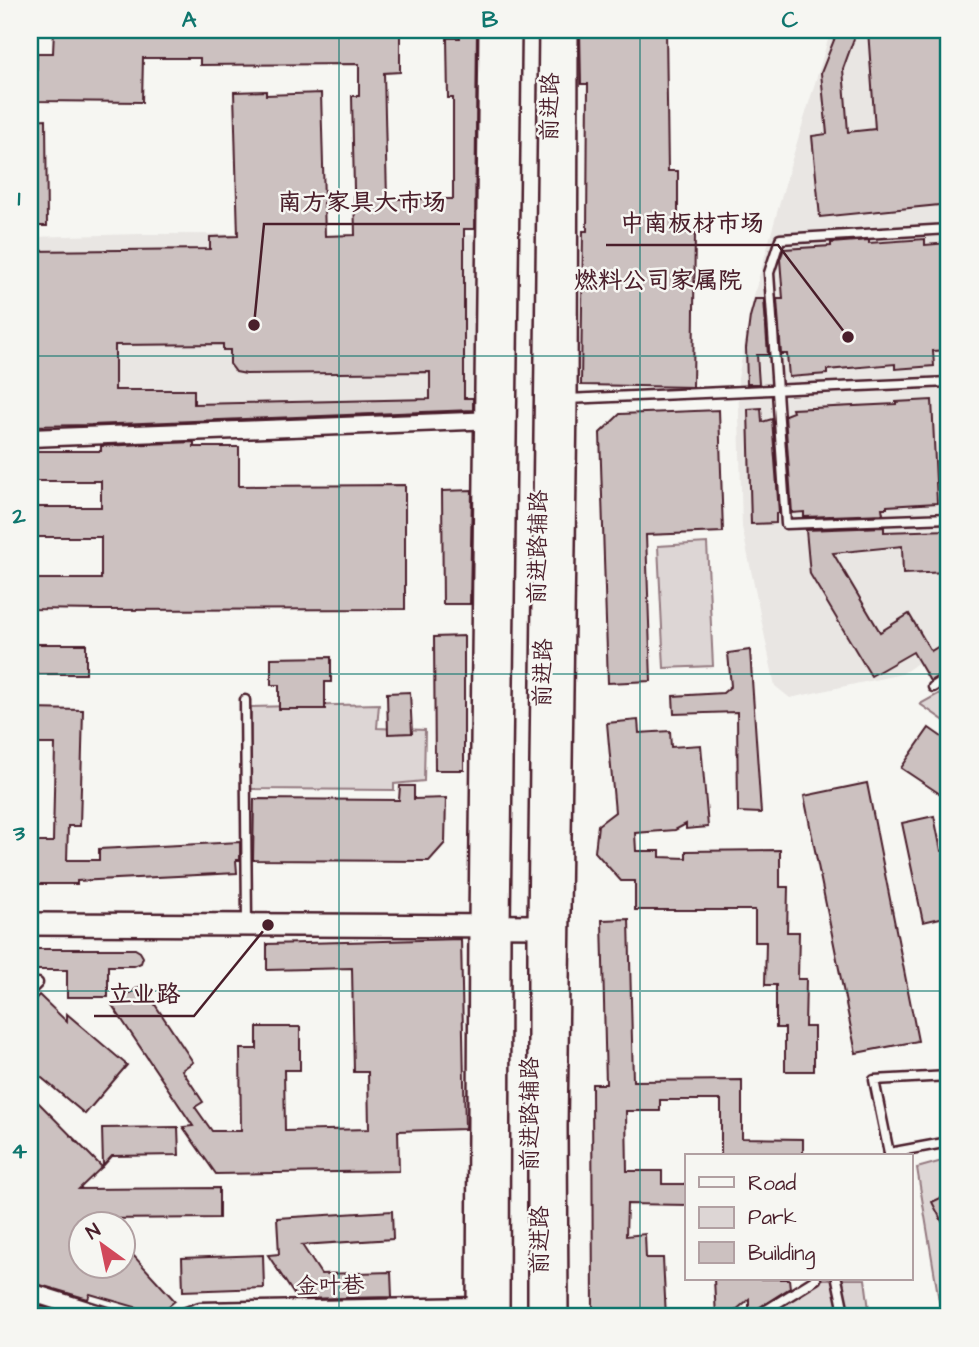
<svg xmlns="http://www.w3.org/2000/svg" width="979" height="1347" font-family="'Architects Daughter','LXGW WenKai TC',sans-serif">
<rect width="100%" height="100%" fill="#f6f6f2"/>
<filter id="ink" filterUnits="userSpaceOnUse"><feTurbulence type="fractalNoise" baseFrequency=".0143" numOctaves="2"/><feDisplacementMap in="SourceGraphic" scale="14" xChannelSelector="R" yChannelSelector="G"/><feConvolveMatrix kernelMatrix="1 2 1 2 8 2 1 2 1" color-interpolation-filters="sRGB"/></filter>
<g filter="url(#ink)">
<!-- built -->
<g fill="#e9e6e3">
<polygon points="831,30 949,30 949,641 902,674 790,698 775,686 742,527 738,378 754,295 792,159"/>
<polygon points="140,234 479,235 479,414 30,431 30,237"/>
</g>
<!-- green -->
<g fill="#ddd6d5" stroke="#947a80" stroke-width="2">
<polygon points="707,543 713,666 664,668 658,546"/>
<polygon points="949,688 949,724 920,704"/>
<polygon points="379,704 377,728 425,730 424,781 394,784 394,790 250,789 251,707"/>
<polygon points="949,1159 949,1295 939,1301 917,1168"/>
<polygon points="823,1279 865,1279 870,1317 761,1317"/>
</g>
<!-- building -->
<g fill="#ccc1c0" stroke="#4a1f2b" stroke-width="2" fill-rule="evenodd">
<path d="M54,30h346v42l-16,1 3,126h66v-101h-5l-1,-60h13v-8h17l-2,199h-11v169h9v12l-382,15 -61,1v-175l180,-2v-12l28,-1 -4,-144 32,-1v4l55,-2 4,143 30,-1 -3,-139h7v-32l-159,1v-7h-57l-1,44 -106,-1 1,-48h16zM223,344v6h7v14l6,8 10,2 184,-2v27l-236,5v-14h-79v-45z"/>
<polygon points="580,30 666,30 668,171 678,171 678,233 695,233 693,387 581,385 583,231 587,231 588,84 581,84"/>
<polygon points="838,30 857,30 843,69 848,132 875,129 868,30 949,30 949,204 820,217 812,136 827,134 821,73"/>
<polygon points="46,119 47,226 30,226 30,120"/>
<polygon points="925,239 925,245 949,243 949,350 933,351 934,366 895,369 895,364 827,370 827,374 789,377 787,354 781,354 777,299 783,299 780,259 784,249 831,246 831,243 869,240 869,243"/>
<polygon points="755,299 764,299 768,355 757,355 759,384 747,384 746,348 750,317"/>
<polygon points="932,400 937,503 887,506 887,508 882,508 883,514 804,517 804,512 792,513 785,415 793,412 792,409 896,404 896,402"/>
<polygon points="761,408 762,422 772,419 779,513 776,513 776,523 751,524 748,409"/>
<polygon points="719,410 723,532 646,535 651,681 608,683 600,433 620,414"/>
<polygon points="194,442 194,447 239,447 239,486 405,485 405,609 101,610 30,609 30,579 101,579 101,537 30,537 30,507 101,507 101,481 30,481 30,451 101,451 101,446"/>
<polygon points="472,490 470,604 443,604 442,491"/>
<polygon points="884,527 884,532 949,530 949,572 903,574 902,546 833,553 880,632 909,614 931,651 949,640 949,669 930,681 913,652 871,676 810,574 806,530"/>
<polygon points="464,636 464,770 435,770 434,637"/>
<rect x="30" y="644" width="56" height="30"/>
<polygon points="750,650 761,813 738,812 737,712 674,714 673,696 723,693 731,686 728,653"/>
<polygon points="331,657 331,682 325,682 325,709 279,709 279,685 271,685 271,658"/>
<polygon points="410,692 412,733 388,734 387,693"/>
<polygon points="30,709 83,710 80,826 68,826 67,860 99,860 99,849 240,842 240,860 236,860 237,873 77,881 77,884 30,884 30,842 53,842 55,744 30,744"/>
<polygon points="638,720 639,733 670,731 671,747 701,745 708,827 686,829 686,824 675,830 635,833 636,851 660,851 660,857 686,858 686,851 780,850 780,887 788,887 787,932 799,932 798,979 806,979 805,1027 814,1027 814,1071 785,1071 785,1028 776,1028 776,985 765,985 766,942 755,942 755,910 635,910 635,881 621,881 595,852 598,825 615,812 607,723"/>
<polygon points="929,728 949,742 949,800 901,768"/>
<polygon points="867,783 918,1041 856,1053 804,796"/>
<polygon points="400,786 414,786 414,799 446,798 445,843 429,861 253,860 254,799 399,800"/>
<polygon points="934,816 941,851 949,850 949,916 923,922 902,823"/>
<polygon points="629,919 633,1081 742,1080 742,1138 803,1139 803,1156 721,1156 721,1100 660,1100 660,1111 626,1111 627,1171 662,1171 662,1184 687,1184 687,1205 627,1204 626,1236 645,1234 646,1258 663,1258 666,1317 593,1317 592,1084 606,1084 602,920"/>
<polygon points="461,939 465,1129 398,1131 399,1171 216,1174 183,1127 193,1126 112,1005 142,985 193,1062 182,1070 203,1102 195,1107 212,1131 241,1131 240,1049 257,1049 257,1027 300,1027 300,1070 284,1070 285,1131 369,1129 368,1072 354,1072 352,968 267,970 267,944"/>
<polygon points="30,949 135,949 140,952 143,957 141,963 134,966 108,966 108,997 67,997 67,970 30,970"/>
<polygon points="39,995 67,1022 67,1014 127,1065 85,1114 30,1068 30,1005"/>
<polygon points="30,1094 102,1167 79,1189 219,1188 219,1218 101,1219 105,1224 80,1224 80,1266 122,1266 122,1243 175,1301 159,1314 90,1294 88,1299 30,1282"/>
<polygon points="178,1127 179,1155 112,1156 103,1166 102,1128"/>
<polygon points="949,1194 949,1235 932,1202"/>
<polygon points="392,1211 393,1239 302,1245 321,1274 391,1272 392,1297 297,1299 268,1255 279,1254 277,1218"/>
<polygon points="263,1255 264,1288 183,1291 182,1258"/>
<polygon points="714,1279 789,1279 790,1288 749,1314 749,1299 728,1317 716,1317"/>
<polygon points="30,1303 75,1317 30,1317"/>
</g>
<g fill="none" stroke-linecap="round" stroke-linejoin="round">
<!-- service casing -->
<g stroke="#4a1f2b" stroke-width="13">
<g id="service">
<polyline points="949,229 780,239 769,273 786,524 949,518"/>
<polyline points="567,399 949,382"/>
<polyline points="933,687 949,677"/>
<polyline points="245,700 247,922"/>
<polyline points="30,984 38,983 30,991"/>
<polyline points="889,1153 874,1080 949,1076"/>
<polyline points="889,1155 889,1153 949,1142"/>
<polyline points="837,1279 845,1317"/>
<polyline points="755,1317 816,1279"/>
</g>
</g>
<!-- minor casing -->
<g stroke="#4a1f2b" stroke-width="21">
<g id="minor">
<polyline points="30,438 495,420"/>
<polyline points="30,1292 109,1317"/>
<polyline points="184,1317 200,1311 478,1306"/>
</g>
</g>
<!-- tertiary casing -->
<g stroke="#4a1f2b" stroke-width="26">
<g id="tertiary">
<polyline points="30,924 540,926"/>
<polyline points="478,1317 480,926 490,30"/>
<polyline points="557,1317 556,1127 566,399 567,30"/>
</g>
</g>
<!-- secondary casing -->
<g stroke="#4a1f2b" stroke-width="28">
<g id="secondary">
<polyline points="497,1317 498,926 509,30"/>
<polyline points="540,1317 540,926 551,30"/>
</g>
</g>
<!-- service -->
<use href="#service" stroke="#f6f6f2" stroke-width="8"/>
<!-- minor -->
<use href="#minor" stroke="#f6f6f2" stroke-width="16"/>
<!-- tertiary -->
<use href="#tertiary" stroke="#f6f6f2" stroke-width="21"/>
<!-- secondary -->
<use href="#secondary" stroke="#f6f6f2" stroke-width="23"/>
</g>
</g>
<!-- grid -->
<path fill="none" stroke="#0f766e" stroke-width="2" stroke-opacity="0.55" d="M339,30v1287M640,30v1287M30,356h919M30,674h919M30,991h919"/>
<g text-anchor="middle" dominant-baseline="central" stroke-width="5" stroke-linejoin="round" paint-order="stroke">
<!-- street labels -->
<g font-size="23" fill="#4a1f2b" stroke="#f6f6f2">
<text transform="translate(550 107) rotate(-89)">前进路</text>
<text transform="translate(538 547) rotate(-89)">前进路辅路</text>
<text transform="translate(543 673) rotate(-89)">前进路</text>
<text transform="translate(530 1114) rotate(-90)">前进路辅路</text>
<text transform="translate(540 1240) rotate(-90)">前进路</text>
<text transform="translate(330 1286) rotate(-1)">金叶巷</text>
</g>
<!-- neighbourhood labels -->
<g font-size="24" font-weight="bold" fill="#4a1f2b" stroke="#f6f6f2">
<text x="658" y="281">燃料公司家属院</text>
</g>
</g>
<!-- callouts -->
<path fill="none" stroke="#4a1f2b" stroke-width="2.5" d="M254 325L264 224H460M848 337L778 245H606M268 925L194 1016H94"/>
<g fill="#4a1f2b" stroke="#f6f6f2" stroke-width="2.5">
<circle cx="254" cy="325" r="7"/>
<circle cx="848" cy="337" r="7"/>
<circle cx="268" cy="925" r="7"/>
</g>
<g font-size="24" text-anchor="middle" font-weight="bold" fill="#4a1f2b" stroke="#f6f6f2" stroke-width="5" stroke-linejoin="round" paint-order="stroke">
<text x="362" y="210">南方家具大市场</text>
<text x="692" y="231">中南板材市场</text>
<text x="144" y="1002">立业路</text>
</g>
<!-- margin -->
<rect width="979" height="1347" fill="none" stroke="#f6f6f2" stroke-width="77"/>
<!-- legend -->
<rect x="685" y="1154" width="228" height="126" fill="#f6f6f2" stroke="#b1a0a2" stroke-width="2"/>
<rect x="699" y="1177" width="35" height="10" fill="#f6f6f2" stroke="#b1a0a2" stroke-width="2"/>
<text x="748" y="1190" font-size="21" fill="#4a1f2b">Road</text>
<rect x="699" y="1207" width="35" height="21" fill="#ddd6d5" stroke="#b1a0a2" stroke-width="2"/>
<text x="748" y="1224" font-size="21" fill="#4a1f2b">Park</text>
<rect x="699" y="1242" width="35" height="21" fill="#ccc1c0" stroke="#b1a0a2" stroke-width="2"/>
<text x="748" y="1260" font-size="21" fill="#4a1f2b">Building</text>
<!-- north arrow -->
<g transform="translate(102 1245) rotate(327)"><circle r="33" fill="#f6f6f2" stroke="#b1a0a2" stroke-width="2"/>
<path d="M0-5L12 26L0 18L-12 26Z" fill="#d1495b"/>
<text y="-10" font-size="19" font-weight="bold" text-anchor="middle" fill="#4a1f2b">N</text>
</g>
<rect x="38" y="38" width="902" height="1270" fill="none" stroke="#0f766e" stroke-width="2.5"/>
<g font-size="23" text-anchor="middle" font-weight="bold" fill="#0f766e">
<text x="189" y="27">A</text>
<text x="490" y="27">B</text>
<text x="790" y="27">C</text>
<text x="19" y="205">1</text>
<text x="19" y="523">2</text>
<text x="19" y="840">3</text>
<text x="19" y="1158">4</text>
</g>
</svg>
